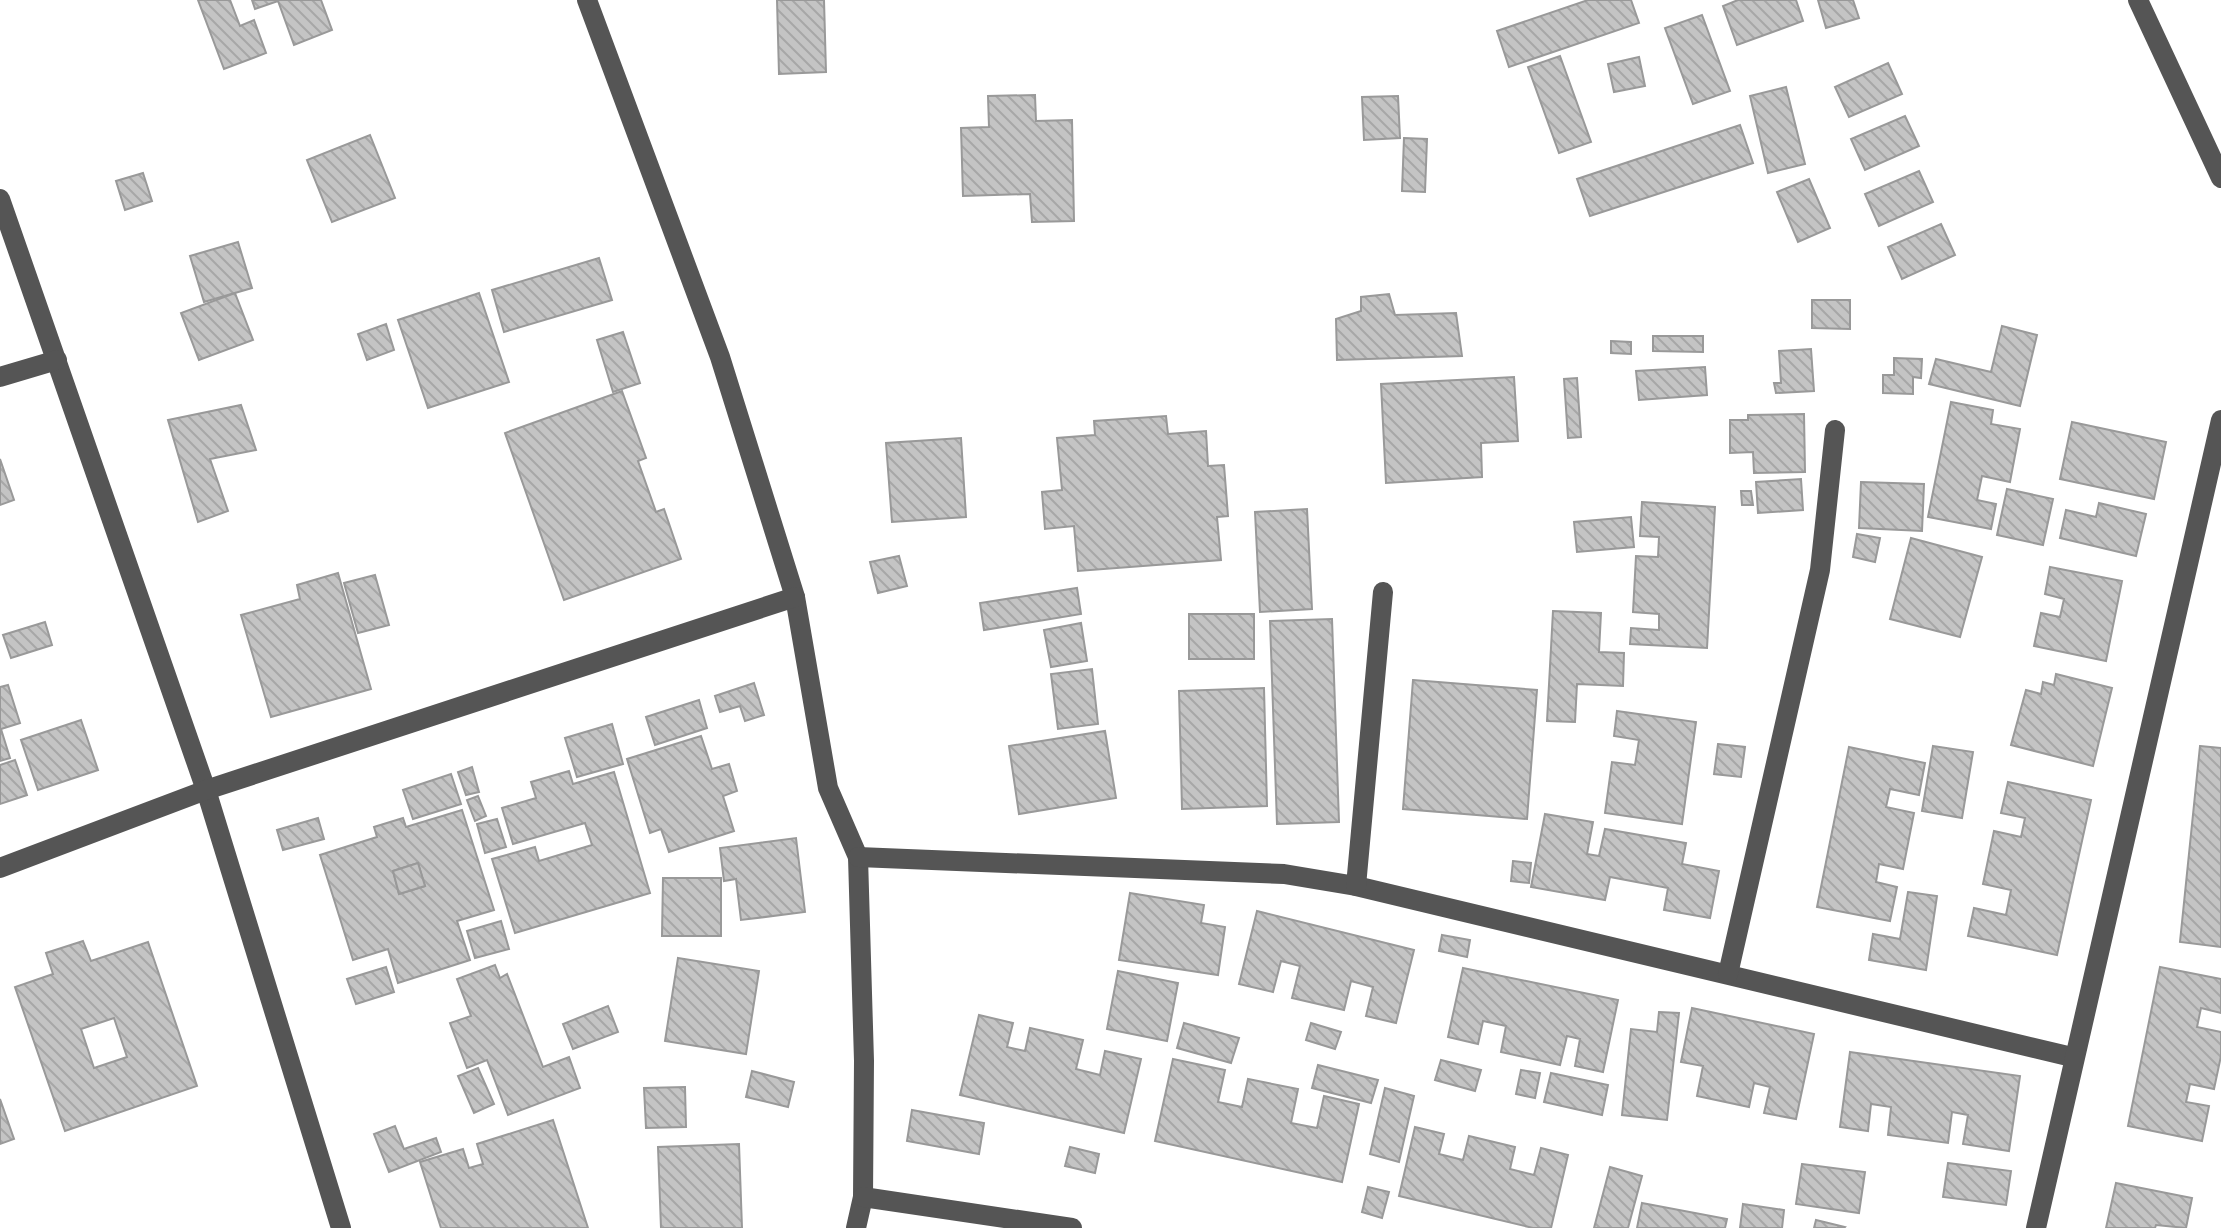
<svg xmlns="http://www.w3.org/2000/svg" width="2221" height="1228" font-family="'Fira Sans Condensed',sans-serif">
<defs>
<pattern id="building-back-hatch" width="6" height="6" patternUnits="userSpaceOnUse" patternTransform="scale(2)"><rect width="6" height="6" fill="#c4c4c4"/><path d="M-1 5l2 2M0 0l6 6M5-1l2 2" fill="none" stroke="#a7a7a7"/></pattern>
</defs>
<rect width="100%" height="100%" fill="#fff"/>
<!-- building -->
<g fill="url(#building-back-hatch)" stroke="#999" stroke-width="2" fill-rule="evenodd">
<polygon points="198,0 230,0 240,26 254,20 266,53 224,69"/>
<polygon points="252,0 321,0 332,30 294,45 278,1 255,9"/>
<polygon points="777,0 824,0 826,72 779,74"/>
<polygon points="1588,0 1631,0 1639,23 1509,67 1497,31"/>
<polygon points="1738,0 1796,0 1803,21 1737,45 1723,6"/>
<polygon points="1818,0 1853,0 1859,18 1826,28"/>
<polygon points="1702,15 1730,91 1693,104 1665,28"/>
<polygon points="1560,56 1591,142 1559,153 1528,67"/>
<polygon points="1639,57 1645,86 1614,92 1608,64"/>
<polygon points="1888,63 1902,94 1849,117 1835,87"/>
<polygon points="1786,87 1805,164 1768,173 1750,96"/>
<polygon points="1035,95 1036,121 1072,120 1074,221 1032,222 1030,194 963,196 961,128 989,127 988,96"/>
<polygon points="1398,96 1400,138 1364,140 1362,97"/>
<polygon points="1905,116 1919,146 1865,170 1851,139"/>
<polygon points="1740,125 1753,163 1590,216 1577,179"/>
<polygon points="370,135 395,198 332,222 307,160"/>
<polygon points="1404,138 1427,139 1425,192 1402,191"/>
<polygon points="1919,171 1933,202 1879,226 1865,194"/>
<polygon points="143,173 152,201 125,210 116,181"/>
<polygon points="1809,179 1830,228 1798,242 1777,192"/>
<polygon points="1941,224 1955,255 1902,279 1888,247"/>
<polygon points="238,242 252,288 204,302 190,256"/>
<polygon points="599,258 612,300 504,332 492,290"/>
<polygon points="235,293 253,340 199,360 181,313"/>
<polygon points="479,293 509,382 428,408 398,320"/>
<polygon points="1389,294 1395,315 1456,313 1462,356 1337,360 1336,319 1361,311 1361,297"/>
<polygon points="1812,300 1850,300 1850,329 1812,328"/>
<polygon points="386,324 394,350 367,360 358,334"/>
<polygon points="2002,326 2037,335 2020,406 1929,384 1936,359 1991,372"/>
<polygon points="623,332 640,383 613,392 597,340"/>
<polygon points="1653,336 1703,336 1703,352 1653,351"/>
<polygon points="1611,341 1631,342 1631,354 1611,353"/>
<polygon points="1811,349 1814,391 1776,393 1774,383 1781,383 1779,351"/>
<polygon points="1894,358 1922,359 1921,378 1913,377 1913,394 1883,393 1883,375 1894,375"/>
<polygon points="1705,367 1707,395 1639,400 1636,371"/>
<polygon points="1514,377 1518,441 1481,443 1482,477 1386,483 1381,384"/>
<polygon points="1577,378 1581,437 1568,438 1564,379"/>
<polygon points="622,391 646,458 638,461 656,512 664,509 681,559 564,600 505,433"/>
<polygon points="1951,402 1993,410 1991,424 2020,429 2010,482 1982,476 1977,500 1996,504 1991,529 1928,517"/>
<polygon points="241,405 256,450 210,459 228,511 198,522 168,420"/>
<polygon points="1804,414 1805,472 1754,473 1753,452 1730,453 1730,420 1748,420 1748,415"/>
<polygon points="1166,416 1168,434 1206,431 1208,466 1224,465 1228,516 1217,517 1221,560 1078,571 1074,526 1045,529 1042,492 1062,490 1057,438 1095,435 1094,421"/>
<polygon points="2072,422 2166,442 2154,499 2060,479"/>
<polygon points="961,438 966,517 892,522 886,443"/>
<polygon points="0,459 14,500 0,505"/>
<polygon points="1801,479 1803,510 1758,513 1756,482"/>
<polygon points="1861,482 1924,484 1922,531 1859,528"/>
<polygon points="2007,489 2053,499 2043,545 1997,535"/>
<polygon points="1741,491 1751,491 1753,505 1742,505"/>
<polygon points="1642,502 1715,507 1707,648 1630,644 1631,628 1659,630 1659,614 1633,612 1636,556 1658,557 1659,537 1640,536"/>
<polygon points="2099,503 2146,514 2136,556 2060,538 2066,510 2096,517"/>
<polygon points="1307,509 1312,609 1260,612 1255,512"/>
<polygon points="1631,517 1634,547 1577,552 1574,522"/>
<polygon points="1857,534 1880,538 1875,562 1853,557"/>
<polygon points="1911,538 1982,557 1960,637 1890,619"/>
<polygon points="899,556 907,586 878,593 870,562"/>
<polygon points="2050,567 2122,581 2106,661 2034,646 2041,613 2060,617 2064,599 2045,594"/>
<polygon points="338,573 371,689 271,717 241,615 300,599 297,585"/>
<polygon points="375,575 389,625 358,633 344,583"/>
<polygon points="1077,588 1081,614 984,630 980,603"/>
<polygon points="1553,611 1601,613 1599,652 1624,653 1623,686 1577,684 1575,722 1547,721"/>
<rect x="1189" y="614" width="65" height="45"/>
<polygon points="1332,619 1339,822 1277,824 1270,621"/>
<polygon points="45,622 52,645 11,658 3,635"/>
<polygon points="1081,623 1087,661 1051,667 1044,630"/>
<polygon points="1092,669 1098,724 1058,729 1051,674"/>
<polygon points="2056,674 2112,688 2093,766 2011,745 2026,690 2041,694 2043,682 2054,685"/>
<polygon points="1413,680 1537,690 1527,819 1403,809"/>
<polygon points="754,683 764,715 745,721 740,706 720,712 715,696"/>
<polygon points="8,685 20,723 1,729 10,758 0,761 0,687"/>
<polygon points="1264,688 1267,806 1182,809 1179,691"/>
<polygon points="699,700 707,728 655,745 646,717"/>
<polygon points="1617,711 1696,722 1682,824 1605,813 1612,762 1635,765 1639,740 1614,736"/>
<polygon points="81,720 98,770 38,790 21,740"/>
<polygon points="612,724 623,764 577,777 565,738"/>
<polygon points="1105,731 1116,798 1019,814 1009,746"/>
<polygon points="701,736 712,769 729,764 737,791 723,796 734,831 669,852 661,829 650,833 627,759"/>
<polygon points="1718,744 1745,747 1741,777 1714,774"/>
<polygon points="1933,746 1973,752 1962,818 1922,811"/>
<polygon points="2200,746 2221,748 2221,947 2180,942"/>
<polygon points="1849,747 1925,763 1919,795 1890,789 1886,807 1914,813 1903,869 1879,864 1876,882 1897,887 1890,921 1817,907"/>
<polygon points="15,760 27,795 0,804 0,765"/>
<polygon points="472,767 479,792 466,795 458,772"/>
<polygon points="569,771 573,784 614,772 650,893 515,933 492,859 535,847 539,861 592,845 585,823 513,844 502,808 536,798 531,782"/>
<polygon points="451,774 461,804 413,819 403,790"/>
<polygon points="2008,782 2091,800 2057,955 1968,936 1974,908 2006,915 2011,890 1983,884 1994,831 2021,837 2025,818 2001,813"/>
<polygon points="478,796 486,816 475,821 467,800"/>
<path d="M462,810l32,100 -37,11 13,39 -72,23 -10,-34 -35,11 -33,-105 57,-18 -3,-10 29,-9 3,9zM418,863l7,23 -26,8 -6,-23z"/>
<polygon points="1545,814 1593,822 1587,854 1599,856 1605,829 1686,843 1682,864 1719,871 1710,918 1664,910 1668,888 1610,877 1605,900 1531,887"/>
<polygon points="318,818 324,839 283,850 277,830"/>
<polygon points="497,819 506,847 485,853 477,824"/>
<polygon points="796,838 805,912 741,920 736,879 724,881 720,848"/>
<polygon points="1513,861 1531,863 1529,883 1511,881"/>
<polygon points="418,863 425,886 399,894 393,871"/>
<polygon points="663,878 721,878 721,936 662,936"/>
<polygon points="1908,892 1937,896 1926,970 1869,960 1873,934 1900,939"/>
<polygon points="1130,893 1204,905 1201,923 1225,927 1218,975 1119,960"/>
<polygon points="1257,911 1414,950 1396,1023 1366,1016 1373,987 1351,981 1344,1010 1292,998 1300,966 1281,961 1273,992 1239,984"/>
<polygon points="501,921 509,949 475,958 467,931"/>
<polygon points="1442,935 1470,940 1467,957 1439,951"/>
<path d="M83,941l8,20 57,-19 49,144 -132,45 -50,-144 38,-13 -7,-21zM114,1018l13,39 -33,11 -13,-39z"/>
<polygon points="678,958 759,971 746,1054 665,1041"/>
<polygon points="495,965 500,978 507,974 543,1067 569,1057 580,1088 508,1115 487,1060 467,1068 450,1023 471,1016 457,979"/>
<polygon points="386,967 394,992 356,1004 347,979"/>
<polygon points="2160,967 2221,979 2221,1013 2201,1008 2197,1027 2221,1032 2221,1056 2214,1089 2190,1084 2186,1102 2209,1106 2202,1141 2128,1126"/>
<polygon points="1463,968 1618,1000 1603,1072 1575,1066 1580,1039 1567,1036 1560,1065 1501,1052 1506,1026 1483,1021 1478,1044 1448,1037"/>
<polygon points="1118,971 1178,983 1167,1041 1107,1029"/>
<polygon points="608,1006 618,1032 573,1049 563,1024"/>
<polygon points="1692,1008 1814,1034 1796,1119 1764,1113 1770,1087 1754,1083 1749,1107 1697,1096 1703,1066 1681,1062"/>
<polygon points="1659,1012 1679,1013 1667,1120 1622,1115 1631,1029 1657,1032"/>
<polygon points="979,1015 1013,1023 1007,1047 1025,1051 1030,1028 1083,1040 1076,1069 1100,1075 1105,1051 1141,1059 1124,1133 960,1095"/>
<polygon points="1184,1023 1239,1038 1231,1063 1177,1048"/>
<polygon points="1311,1023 1341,1032 1335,1049 1306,1040"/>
<polygon points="1850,1052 2020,1076 2009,1151 1963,1144 1968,1115 1952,1112 1948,1143 1888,1135 1891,1107 1871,1104 1868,1131 1840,1127"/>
<polygon points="1173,1059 1225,1070 1218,1102 1242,1107 1248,1079 1298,1089 1291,1123 1317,1128 1324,1096 1359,1104 1342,1182 1155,1141"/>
<polygon points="1441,1060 1481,1070 1475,1091 1435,1080"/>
<polygon points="1318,1065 1378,1080 1371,1103 1312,1088"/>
<polygon points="478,1068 494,1104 474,1113 458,1076"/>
<polygon points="1521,1070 1540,1073 1535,1098 1516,1094"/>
<polygon points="752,1071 794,1082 788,1107 746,1097"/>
<polygon points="1551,1073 1608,1085 1602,1115 1544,1102"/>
<polygon points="685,1087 686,1127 646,1128 644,1088"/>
<polygon points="1385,1088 1414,1096 1399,1162 1370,1154"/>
<polygon points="0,1099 14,1139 0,1144"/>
<polygon points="912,1110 984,1123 979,1154 907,1141"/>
<polygon points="553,1120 588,1228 441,1228 420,1162 463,1149 469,1168 483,1164 477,1144"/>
<polygon points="395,1126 404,1149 436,1138 441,1152 389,1172 374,1134"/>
<polygon points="1415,1127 1444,1134 1439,1154 1463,1160 1469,1136 1515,1147 1510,1169 1534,1175 1541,1148 1568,1155 1551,1228 1533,1228 1399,1196"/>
<polygon points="739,1144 742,1228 661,1228 658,1147"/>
<polygon points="1070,1147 1099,1154 1095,1173 1065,1166"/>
<polygon points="1948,1163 2011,1171 2006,1205 1943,1197"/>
<polygon points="1802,1164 1865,1172 1859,1213 1796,1204"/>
<polygon points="1610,1167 1642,1176 1628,1228 1594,1228"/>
<polygon points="2116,1183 2192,1198 2186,1228 2156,1225 2155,1228 2106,1228"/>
<polygon points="1368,1187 1389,1192 1382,1218 1362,1212"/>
<polygon points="1642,1203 1727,1219 1725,1228 1637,1228"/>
<polygon points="1743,1204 1784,1210 1782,1228 1740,1228"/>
<polygon points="1816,1220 1845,1227 1844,1228 1814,1228"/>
</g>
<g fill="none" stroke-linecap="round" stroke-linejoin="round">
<!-- minor -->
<g stroke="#555" stroke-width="20">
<polyline points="587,0 720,357 795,597 828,788 858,857 864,1061 863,1197 856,1228"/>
<polyline points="2138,0 2221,178"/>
<polyline points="0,199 206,790 341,1228"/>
<polyline points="0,377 57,360"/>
<polyline points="858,857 1284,874 1356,886 2072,1057"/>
<polyline points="0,868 206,790 795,597"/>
<polyline points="1356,886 1383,592"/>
<polyline points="1728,974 1820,570 1835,430"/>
<polyline points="863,1197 1072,1228"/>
<polyline points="2036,1228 2221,420"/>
</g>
</g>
</svg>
